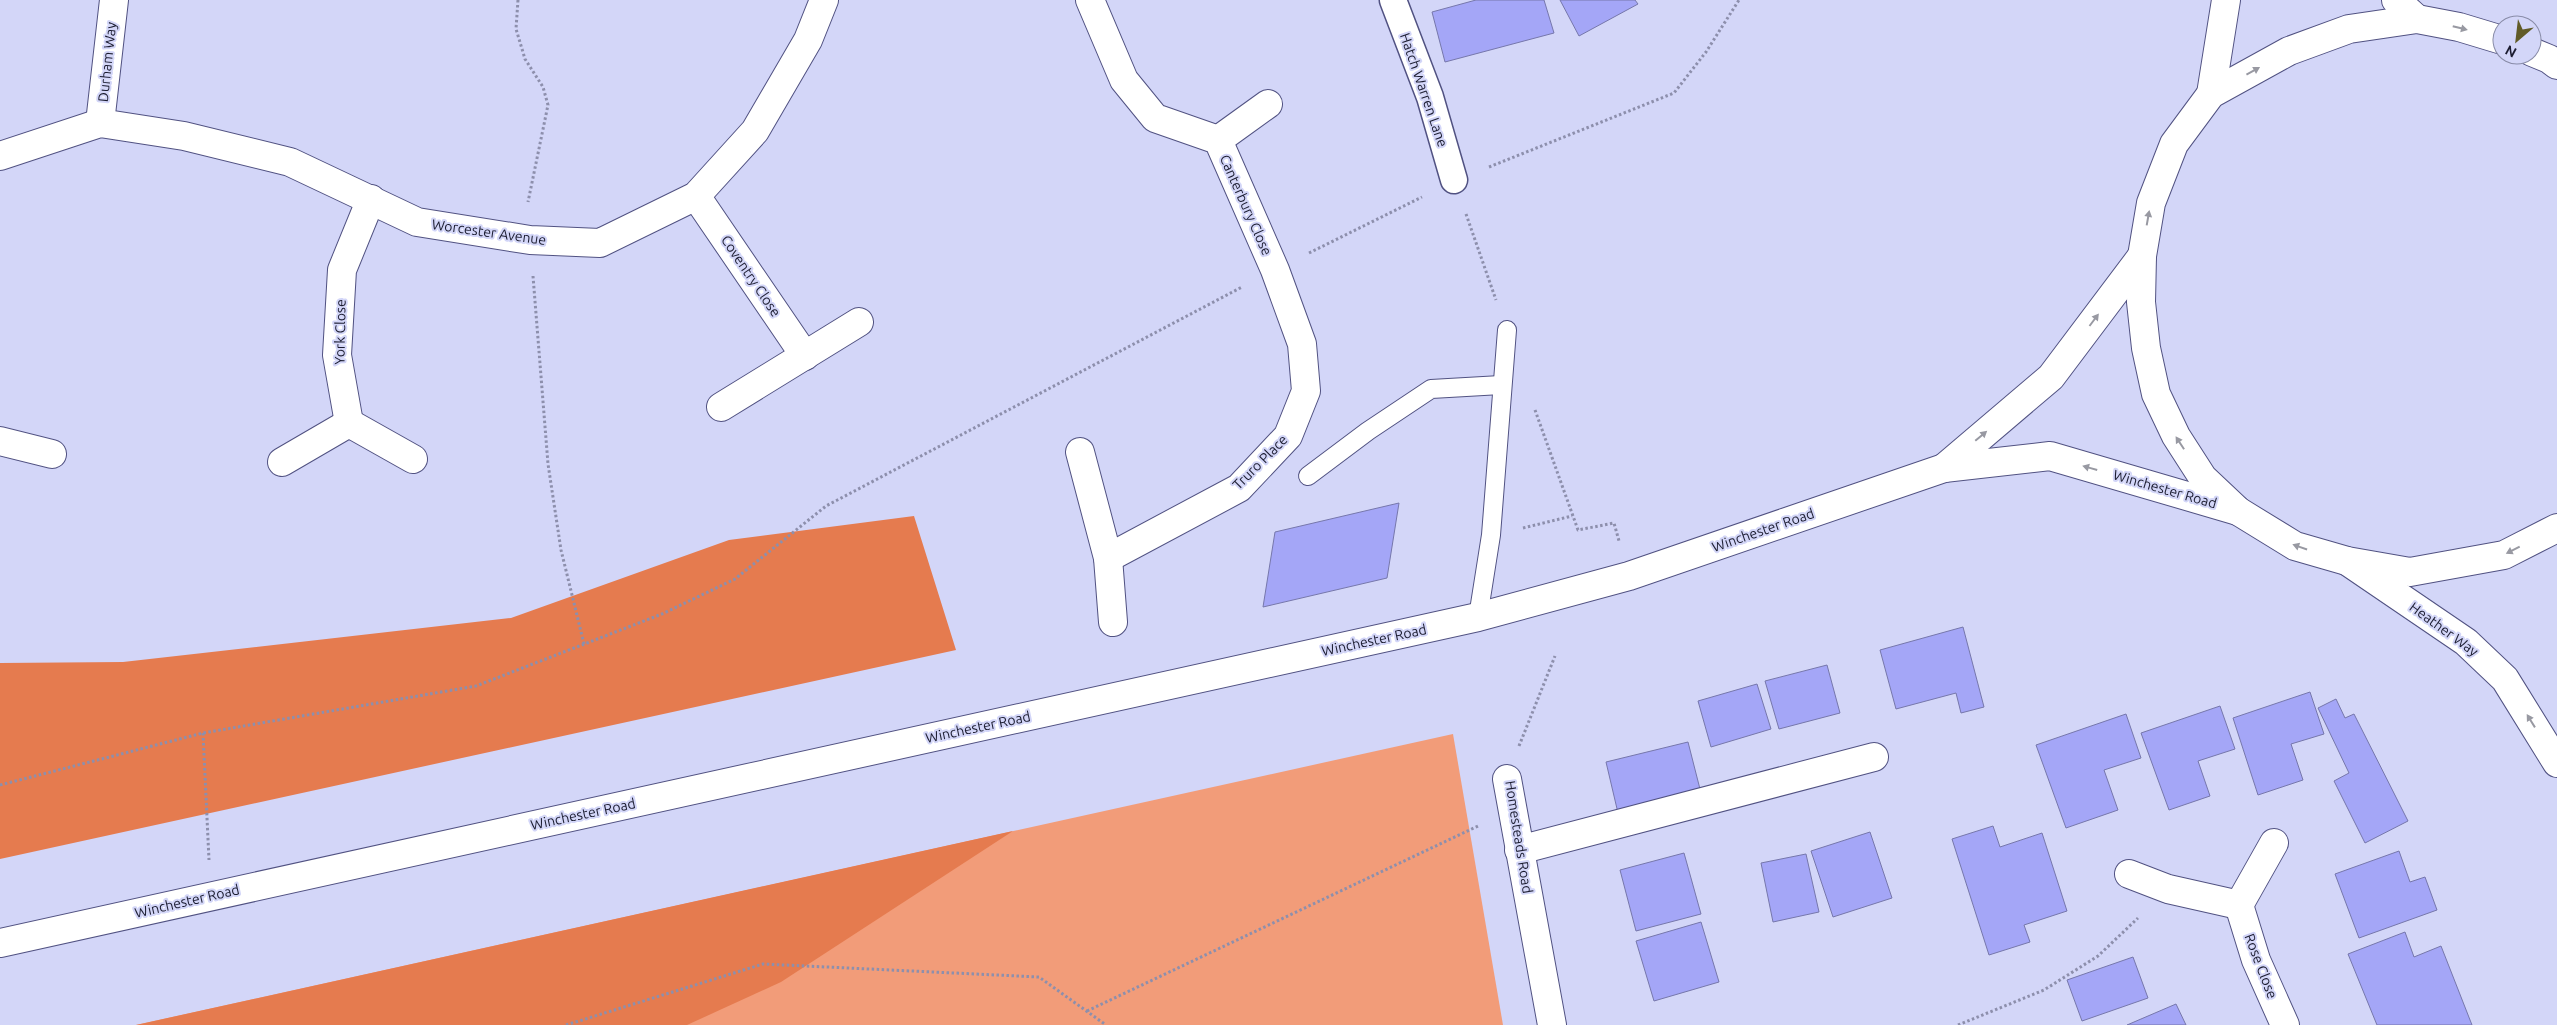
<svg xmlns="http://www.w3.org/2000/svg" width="2557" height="1025" font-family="Ubuntu,sans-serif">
<rect width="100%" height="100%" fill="#d3d6f8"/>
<!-- green -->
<polygon fill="#f29c79" points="1453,734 1503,1025 136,1025"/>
<!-- forest -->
<g fill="#e57b4f">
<polygon points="914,516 956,650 0,859 0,663 123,662 511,618 729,540"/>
<polygon points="1013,831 781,982 687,1025 136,1025"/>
</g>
<!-- building -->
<g fill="#a4a6f7" stroke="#7677ab">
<polygon points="1476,0 1544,0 1554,33 1445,62 1432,12"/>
<polygon points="1560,0 1635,0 1638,4 1579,36"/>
<polygon points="1399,503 1387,578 1263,607 1275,532"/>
<polygon points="1963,627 1984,707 1961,713 1956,693 1896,709 1880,650"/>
<polygon points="1827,665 1840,713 1779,729 1765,681"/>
<polygon points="1757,684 1771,729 1711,747 1698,701"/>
<polygon points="2310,692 2324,734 2291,744 2303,780 2258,795 2233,718"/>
<polygon points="2336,699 2345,718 2354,714 2408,821 2365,843 2334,781 2349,773 2318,708"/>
<polygon points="2220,706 2235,749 2198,761 2210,796 2169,810 2141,733"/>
<polygon points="2126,714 2141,758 2104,770 2118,810 2066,828 2036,745"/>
<polygon points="1688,742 1701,793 1618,813 1606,762"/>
<polygon points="1993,826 2000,847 2042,833 2067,911 2024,925 2030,942 1989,955 1952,839"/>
<polygon points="1870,832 1892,898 1833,917 1811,851"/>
<polygon points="2399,851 2410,882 2425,877 2437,910 2359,938 2335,874"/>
<polygon points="1684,853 1701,914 1636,931 1620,870"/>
<polygon points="1806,854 1819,912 1773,922 1761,863"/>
<polygon points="1701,922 1719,982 1654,1001 1636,941"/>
<polygon points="2405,932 2414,957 2441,946 2472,1025 2377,1025 2348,954"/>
<polygon points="2133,957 2148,998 2082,1021 2067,980"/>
<polygon points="2176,1004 2186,1025 2127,1025"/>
</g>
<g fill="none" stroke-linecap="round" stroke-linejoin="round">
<!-- service casing -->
<g stroke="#515282" stroke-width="20">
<g id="service">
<polyline points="1308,476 1368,431 1431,389 1501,385"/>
<polyline points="1478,617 1491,535 1507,330"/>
</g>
</g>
<!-- pedestrian casing -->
<g stroke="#515282" stroke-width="29">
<polyline id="pedestrian" points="1393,0 1430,97 1454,180"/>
</g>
<!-- minor casing -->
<g stroke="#515282" stroke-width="30">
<g id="minor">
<polyline points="1090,0 1124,80 1155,118 1218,140 1275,270 1302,344 1306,391 1288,436 1239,488 1108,558"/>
<polyline points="100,123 114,0"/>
<polyline points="1218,140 1268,104"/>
<polyline points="0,156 100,123 184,136 290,162 417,222 530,240 600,243 696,196 755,131 808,40 824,0"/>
<polyline points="696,196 805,356"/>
<polyline points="721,407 859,322"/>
<polyline points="349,423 337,355 342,270 371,199"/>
<polyline points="0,441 52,454"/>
<polyline points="1080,452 1108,558 1113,622"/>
<polyline points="282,462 349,423 413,459"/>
<polyline points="1507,779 1552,1025"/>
<polyline points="1519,850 1874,757"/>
<polyline points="2129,874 2168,889 2239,905 2274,843"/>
<polyline points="2239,905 2256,960 2285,1025"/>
</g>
</g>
<!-- tertiary casing -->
<g stroke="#515282" stroke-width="30">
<g id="tertiary">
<polyline points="2396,0 2417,19"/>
<polyline points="2211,94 2226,0"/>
<polyline points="2347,561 2466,642 2505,679 2557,763"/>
</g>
</g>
<!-- primary casing -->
<g stroke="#515282" stroke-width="30">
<g id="primary">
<polyline points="2502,40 2459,27 2417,19 2349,29 2289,51 2211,94 2174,144 2151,203 2142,256 2141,302 2146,348 2156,394 2176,436 2203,478 2238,511 2295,546 2347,561 2410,572 2504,555 2557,528"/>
<polyline points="2532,52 2549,59 2557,65"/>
<polyline points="1944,468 2051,377 2142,256"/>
<polyline points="0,943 1478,617 1629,576 1944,468 2050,456 2238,511"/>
</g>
</g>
<!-- path -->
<g stroke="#8d8fac" stroke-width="3" stroke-dasharray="2.5 2.5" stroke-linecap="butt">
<polyline points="518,0 516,29 525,59 543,87 548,105 528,202"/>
<polyline points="1489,167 1674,93 1706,52 1739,0"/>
<polyline points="1466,214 1496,300"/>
<polyline points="1309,253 1422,197"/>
<polyline points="533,276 548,464 561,550 584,644"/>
<polyline points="1535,410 1578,530 1614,523 1619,541"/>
<polyline points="1523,528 1572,516"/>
<polyline points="203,733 209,860"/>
<polyline points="1519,746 1555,656"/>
<polyline points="0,785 203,733 476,686 662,614 735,579 826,506 1242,287"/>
<polyline points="1087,1011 1478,826"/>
<polyline points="566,1025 763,964 1039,977 1106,1025"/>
<polyline points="1958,1025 2044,990 2098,956 2138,918"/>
</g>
<!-- service -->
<use href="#service" stroke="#fff" stroke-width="18"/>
<!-- pedestrian -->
<use href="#pedestrian" stroke="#fff" stroke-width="26"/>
<!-- minor -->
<use href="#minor" stroke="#fff" stroke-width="28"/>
<!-- tertiary -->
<use href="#tertiary" stroke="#fff" stroke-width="28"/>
<!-- primary -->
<use href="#primary" stroke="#fff" stroke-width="28"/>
</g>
<!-- one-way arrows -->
<defs><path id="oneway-solid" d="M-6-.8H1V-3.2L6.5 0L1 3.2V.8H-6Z" transform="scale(1.25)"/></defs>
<g fill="#9899a2">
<use href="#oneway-solid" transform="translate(2460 28) rotate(14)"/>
<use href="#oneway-solid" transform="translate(2253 71) rotate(-29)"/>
<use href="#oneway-solid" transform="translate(2148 218) rotate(-80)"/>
<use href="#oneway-solid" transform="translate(2094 320) rotate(-53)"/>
<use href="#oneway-solid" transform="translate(1981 436) rotate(-40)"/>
<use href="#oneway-solid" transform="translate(2180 443) rotate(-123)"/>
<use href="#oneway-solid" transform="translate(2090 468) rotate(-164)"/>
<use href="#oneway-solid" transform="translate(2300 547) rotate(-161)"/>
<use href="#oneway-solid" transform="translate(2513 550) rotate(153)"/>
<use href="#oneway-solid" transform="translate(2531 721) rotate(-122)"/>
</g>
<g text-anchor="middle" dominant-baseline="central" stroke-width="4" stroke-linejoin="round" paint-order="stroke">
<!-- street labels -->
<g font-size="14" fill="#1b1c30" stroke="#d3d6f8">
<text transform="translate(107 62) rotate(-84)">Durham Way</text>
<text transform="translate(1424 90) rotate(71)">Hatch Warren Lane</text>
<text transform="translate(1246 205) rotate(66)">Canterbury Close</text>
<text transform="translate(489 232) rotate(8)">Worcester Avenue</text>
<text transform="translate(751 276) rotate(56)">Coventry Close</text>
<text transform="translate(340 332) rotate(-89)">York Close</text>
<text transform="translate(1260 462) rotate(-45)">Truro Place</text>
<text transform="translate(2165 489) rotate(16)">Winchester Road</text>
<text transform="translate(1763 530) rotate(-19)">Winchester Road</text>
<text transform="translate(2444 629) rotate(36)">Heather Way</text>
<text transform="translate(1374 640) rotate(-12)">Winchester Road</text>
<text transform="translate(978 727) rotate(-12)">Winchester Road</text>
<text transform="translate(583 814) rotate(-12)">Winchester Road</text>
<text transform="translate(1519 837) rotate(81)">Homesteads Road</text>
<text transform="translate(187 901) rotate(-13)">Winchester Road</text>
<text transform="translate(2261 966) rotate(69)">Rose Close</text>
</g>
</g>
<!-- north arrow -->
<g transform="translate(2517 40) rotate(208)"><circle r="24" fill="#d3d6f8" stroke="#898ca8"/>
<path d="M0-4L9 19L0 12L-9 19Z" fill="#615b27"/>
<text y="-8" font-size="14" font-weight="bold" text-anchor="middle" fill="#1b1c30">N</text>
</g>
</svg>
